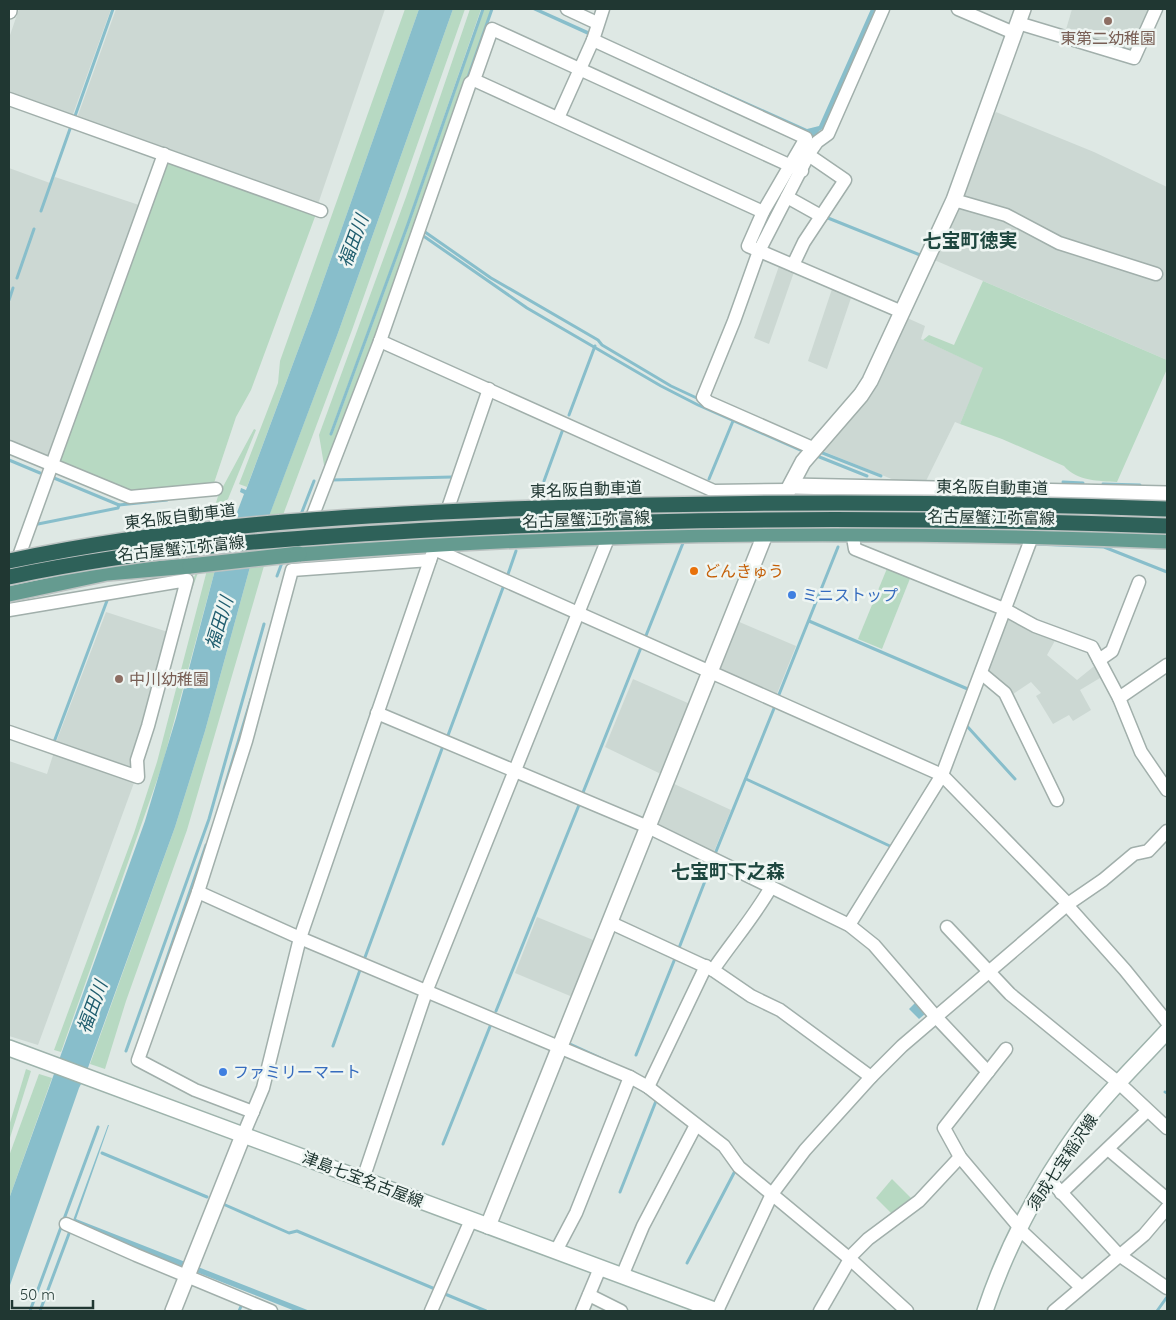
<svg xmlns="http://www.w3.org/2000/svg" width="1176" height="1320" font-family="Quicksand,'Noto Sans JP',sans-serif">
<rect width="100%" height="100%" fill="#dee8e4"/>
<!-- built -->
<g fill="#ccd8d3">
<polygon points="19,9 111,9 72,117 9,94 9,38"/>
<polygon points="116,9 385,9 318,204 77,118"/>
<polygon points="1072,9 1153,9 1132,54 1065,33"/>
<polygon points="996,112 1094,152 1167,187 1167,360 932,259 956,208 959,207 1061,237 963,196 994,114"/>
<polygon points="9,168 50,183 55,177 142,206 49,458 9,441"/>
<polygon points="779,266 794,272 769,344 754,338"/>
<polygon points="832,289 852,295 827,369 808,361"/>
<polygon points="905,317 925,326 921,339 984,368 960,424 955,422 925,483 904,484 820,450"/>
<polygon points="106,612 171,633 146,724 130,770 55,745"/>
<polygon points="1009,617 1057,637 1047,655 1077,680 1098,663 1105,675 1080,690 1091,710 1073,721 1069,715 1053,724 1036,696 1041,693 1031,682 1010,696 987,672 1005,619"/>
<polygon points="737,621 796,646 776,696 718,669"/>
<polygon points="633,679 690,704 663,775 605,747"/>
<polygon points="54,752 135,780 38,1045 9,1036 9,761 47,774"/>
<polygon points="672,783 731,810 713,854 655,825"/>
<polygon points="537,917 598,942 575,998 515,973"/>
</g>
<!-- green -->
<g fill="#b7d9c2">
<polygon points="405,9 419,9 313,310 247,487 239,484 278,383 280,361"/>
<polygon points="453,9 465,9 352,330 283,515 269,516 338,333"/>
<polygon points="470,9 481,9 407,224 330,433 332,435 409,225 484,9 491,9 416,226 325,471 319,435 406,197"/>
<polygon points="165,160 316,214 251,390 236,417 213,486 136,494 59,463 58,458"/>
<path d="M983,281l184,79v9l-50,113c-18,-1 -40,-1 -53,-16l-62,-27 -42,-15 23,-56 -60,-28 6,-5 25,10z"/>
<polygon points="254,429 256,430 228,499 223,503 186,606 150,743 141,767 186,593 195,575 218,496"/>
<polygon points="264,566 187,830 126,1001 105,1069 90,1064 175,827 205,731 250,567"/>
<polygon points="888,566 911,576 882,649 858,639"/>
<polygon points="207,570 215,570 162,766 61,1052 54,1050 134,833 157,762"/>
<polygon points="26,1069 31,1071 9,1141 9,1126"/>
<polygon points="39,1074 52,1078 9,1199 9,1156"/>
<polygon points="892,1179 913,1200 892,1214 876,1198"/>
</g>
<!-- water -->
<g fill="#88becb">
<polygon points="419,9 453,9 338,333 250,567 205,731 175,827 85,1076 79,1088 9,1288 9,1199 145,821 176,718 215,570 244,494 240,492 241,488 246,490 313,310"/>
<polygon points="531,9 539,9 807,129 819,126 871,9 877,9 824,128 819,131 816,139"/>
<polygon points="915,1003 925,1014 919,1019 909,1009"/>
<polygon points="108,1125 109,1125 76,1219 310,1311 295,1311 72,1223"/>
</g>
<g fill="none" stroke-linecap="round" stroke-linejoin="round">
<!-- stream -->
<g stroke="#88becb" stroke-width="3">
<polyline points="467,80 492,9"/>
<polyline points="75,116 113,9"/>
<polyline points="41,211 71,126"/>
<polyline points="828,218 920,255"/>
<polyline points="425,232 491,278 598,340 602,345 671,386 701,400"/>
<polyline points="422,235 527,308 661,386 698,405 800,450"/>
<polyline points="759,238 764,225"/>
<polyline points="17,278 34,229"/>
<polyline points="9,300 13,288"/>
<polyline points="569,415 595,346"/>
<polyline points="331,434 408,224 483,9"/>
<polyline points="820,452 881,476"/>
<polyline points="817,456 867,476"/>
<polyline points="9,460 40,473"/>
<polyline points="54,478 119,505 167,500"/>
<polyline points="709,479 733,421"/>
<polyline points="331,480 452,477"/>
<polyline points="544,481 563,429"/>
<polyline points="1063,482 1083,483"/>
<polyline points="1103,484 1140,485"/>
<polyline points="300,517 314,481"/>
<polyline points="38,524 118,508 119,505"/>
<polyline points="1035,544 1104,547 1167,572"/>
<polyline points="277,576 283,560"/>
<polyline points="507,577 516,551"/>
<polyline points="809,621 970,690"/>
<polyline points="645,638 683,543"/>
<polyline points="778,697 838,547"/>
<polyline points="966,725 1015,779"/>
<polyline points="447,738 504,585"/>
<polyline points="54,742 108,598"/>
<polyline points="746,779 892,847"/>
<polyline points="224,789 251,699"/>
<polyline points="582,795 642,645"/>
<polyline points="715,854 775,706"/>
<polyline points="679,948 712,863"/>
<polyline points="364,960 443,746"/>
<polyline points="496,1011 579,805"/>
<polyline points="146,1019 206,845"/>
<polyline points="570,1044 605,1060"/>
<polyline points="333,1046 360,970"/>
<polyline points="126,1051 209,819 264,624"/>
<polyline points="636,1055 676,956"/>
<polyline points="1165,1092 1167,1093"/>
<polyline points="443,1144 491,1024"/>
<polyline points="102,1153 207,1197"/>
<polyline points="620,1192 656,1101"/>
<polyline points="223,1204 289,1233 297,1231 435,1289"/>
<polyline points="687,1263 735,1171"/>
<polyline points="445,1294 486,1311"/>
<polyline points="30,1311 98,1127"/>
<polyline points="40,1311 70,1231"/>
<polyline points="239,1311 242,1304"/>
<polyline points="1157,1311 1167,1297"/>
</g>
<!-- minor casing -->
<g stroke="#a1afab" stroke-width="15">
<g id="minor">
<polyline points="567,9 597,23"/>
<polyline points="958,9 1014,33"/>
<polyline points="1018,23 1134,58 1156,9"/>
<polyline points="593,40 806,138 763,212 748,246 902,312"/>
<polyline points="9,99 321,211"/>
<polyline points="558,118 593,40 603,9"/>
<polyline points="787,197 821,216"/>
<polyline points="954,200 1006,215 1059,243 1156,274"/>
<polyline points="763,212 474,80 492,29 802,171"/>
<polyline points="793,265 804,242 845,180 810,156"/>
<polyline points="380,341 714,491 788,490"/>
<polyline points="9,447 130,497 216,489"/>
<polyline points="815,449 708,402 703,397 734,321 759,251 810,152 817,142 828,134 883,9"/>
<polyline points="852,532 855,549 1004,609 1035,626 1092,647 1119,698 1141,752 1167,790"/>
<polyline points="301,546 380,341 470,83 474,80"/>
<polyline points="434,549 942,775 1068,904"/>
<polyline points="15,567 164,154"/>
<polyline points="9,610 187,580 148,726 137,760 138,777 9,732"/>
<polyline points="1099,660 1112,651 1139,582"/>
<polyline points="981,673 1005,693 1057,800"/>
<polyline points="1119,698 1167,665"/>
<polyline points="377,713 648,827 849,925 874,945 936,1017 988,1072"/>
<polyline points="198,892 300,938 630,1077 648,1087 724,1146 739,1167 850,1259 907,1311"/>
<polyline points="1067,905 1125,970 1167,1022"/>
<path d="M609,922l104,48c19,-28 41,-53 58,-83"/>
<polyline points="849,925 942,775 1033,534"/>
<polyline points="947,927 1010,994 1120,1084 1167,1128"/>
<polyline points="713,970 751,996 780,1010 871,1077"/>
<polyline points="1006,1049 944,1128 960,1157 1019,1227"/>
<polyline points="648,1087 706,966"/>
<polyline points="253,1112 195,1090 138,1060 198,892 246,741 292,570 430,560"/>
<polyline points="244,1133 263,1088 300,938 489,389"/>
<polyline points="1108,1149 1167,1199"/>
<polyline points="1048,1178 1119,1255 1167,1288"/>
<polyline points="363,1179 426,992 609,536"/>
<polyline points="1061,1193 1147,1111"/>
<polyline points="66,1224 136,1255 271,1311"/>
<polyline points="1018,1228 1081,1287"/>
<polyline points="556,1251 576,1213 630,1077"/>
<polyline points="849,1258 868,1239 919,1201 960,1157"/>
<polyline points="622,1276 643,1226 696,1125"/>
<polyline points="589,1295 621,1311"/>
<polyline points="431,1311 471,1220"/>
<polyline points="582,1311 600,1268"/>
<polyline points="717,1311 772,1194 805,1150 871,1077 902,1046 1068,904 1103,880 1134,854 1148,851 1167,831"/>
<polyline points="820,1311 850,1259"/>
<polyline points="1054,1311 1144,1235 1167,1208"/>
</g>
</g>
<!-- tertiary casing -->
<g stroke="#a1afab" stroke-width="18">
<g id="tertiary">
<polyline points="9,11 9,9"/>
<polyline points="791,486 1167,494"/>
<polyline points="488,1226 766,532 803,462 861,395 870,381 954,200 1023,9"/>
<polyline points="173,1311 244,1133"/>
</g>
</g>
<!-- secondary casing -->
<g stroke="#9eb3ac" stroke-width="18">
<g id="secondary">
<polyline points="9,1048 717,1311"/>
<path d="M985,1311c22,-66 55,-127 96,-184 24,-33 58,-65 86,-96"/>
</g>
</g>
<!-- primary casing -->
<g stroke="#bcc3c2" stroke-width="18">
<g id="primary">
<path d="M299,554c291,-24 577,-25 868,-13"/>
<polyline points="9,594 107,573 190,566"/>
</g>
</g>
<!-- minor -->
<use href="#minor" stroke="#fff" stroke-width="12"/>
<!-- tertiary -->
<use href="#tertiary" stroke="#fff" stroke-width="15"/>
<!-- secondary -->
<use href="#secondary" stroke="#fff" stroke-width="15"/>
<!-- primary -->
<use href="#primary" stroke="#659b90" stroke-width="15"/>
<!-- primary-bridge casing -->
<g stroke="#bcc3c2" stroke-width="18" stroke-linecap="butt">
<polyline id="primary-bridge" points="190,566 299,554"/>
</g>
<!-- motorway-bridge casing -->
<g stroke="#bcc3c2" stroke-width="18" stroke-linecap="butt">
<g id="motorway-bridge">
<path d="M9,561c164,-35 331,-45 499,-52 220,-8 439,-8 659,0"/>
<path d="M9,577c145,-31 292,-40 440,-48 240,-12 479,-12 718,-3"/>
</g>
</g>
<!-- primary-bridge -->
<use href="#primary-bridge" stroke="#659b90" stroke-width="15"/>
<!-- motorway-bridge -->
<use href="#motorway-bridge" stroke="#2e6159" stroke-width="15"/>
</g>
<!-- markers -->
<g fill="#8d6e63" stroke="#eef5f2" stroke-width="2">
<circle cx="1108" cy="21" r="5"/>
<circle cx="119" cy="679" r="5"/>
</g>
<circle fill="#e8710a" stroke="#eef5f2" stroke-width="2" cx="694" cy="571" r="5"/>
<g fill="#3f7fe0" stroke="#eef5f2" stroke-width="2">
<circle cx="792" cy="595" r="5"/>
<circle cx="223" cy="1072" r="5"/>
</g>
<g text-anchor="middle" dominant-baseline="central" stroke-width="5" stroke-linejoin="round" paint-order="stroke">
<!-- education labels -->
<g font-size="16" fill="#785e54" stroke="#eef5f2">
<text x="1108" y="38">東第二幼稚園</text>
<text x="129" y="679" text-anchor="start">中川幼稚園</text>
</g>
<!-- street labels -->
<g font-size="16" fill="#203732" stroke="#eef5f2">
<text transform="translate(992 487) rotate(1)">東名阪自動車道</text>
<text transform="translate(586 489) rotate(-2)">東名阪自動車道</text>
<text transform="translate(180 516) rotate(-7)">東名阪自動車道</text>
<text transform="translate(991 517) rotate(1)">名古屋蟹江弥富線</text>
<text transform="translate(586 519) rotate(-2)">名古屋蟹江弥富線</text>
<text transform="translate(181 548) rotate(-6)">名古屋蟹江弥富線</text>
<text transform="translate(1062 1162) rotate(-56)">須成七宝稲沢線</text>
<text transform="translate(363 1179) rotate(21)">津島七宝名古屋線</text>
</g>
<!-- food labels -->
<g font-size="16" fill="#c56008" stroke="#eef5f2" text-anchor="start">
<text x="704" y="571">どんきゅう</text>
</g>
<!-- shop labels -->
<g font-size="16" fill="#366cbe" stroke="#eef5f2" text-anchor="start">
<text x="802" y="595">ミニストップ</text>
<text x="233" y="1072">ファミリーマート</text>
</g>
<!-- water labels -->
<g font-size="18" font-style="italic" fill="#1f5d6e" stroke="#eef5f2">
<text transform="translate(353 241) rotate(-70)">福田川</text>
<text transform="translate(219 623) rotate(-73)">福田川</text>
<text transform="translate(92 1007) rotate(-70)">福田川</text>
</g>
<!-- quarter labels -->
<g font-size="19" font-weight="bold" fill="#1e473f" stroke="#eef5f2">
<text x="970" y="240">七宝町徳実</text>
<text x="728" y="871">七宝町下之森</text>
</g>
</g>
<!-- border -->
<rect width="1176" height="1320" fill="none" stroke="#203732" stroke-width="20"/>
<!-- scale -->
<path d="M12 1300v8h81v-8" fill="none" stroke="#203732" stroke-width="2.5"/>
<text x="20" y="1300" font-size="15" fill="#203732" stroke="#eef5f2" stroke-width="4" paint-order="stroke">50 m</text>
</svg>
